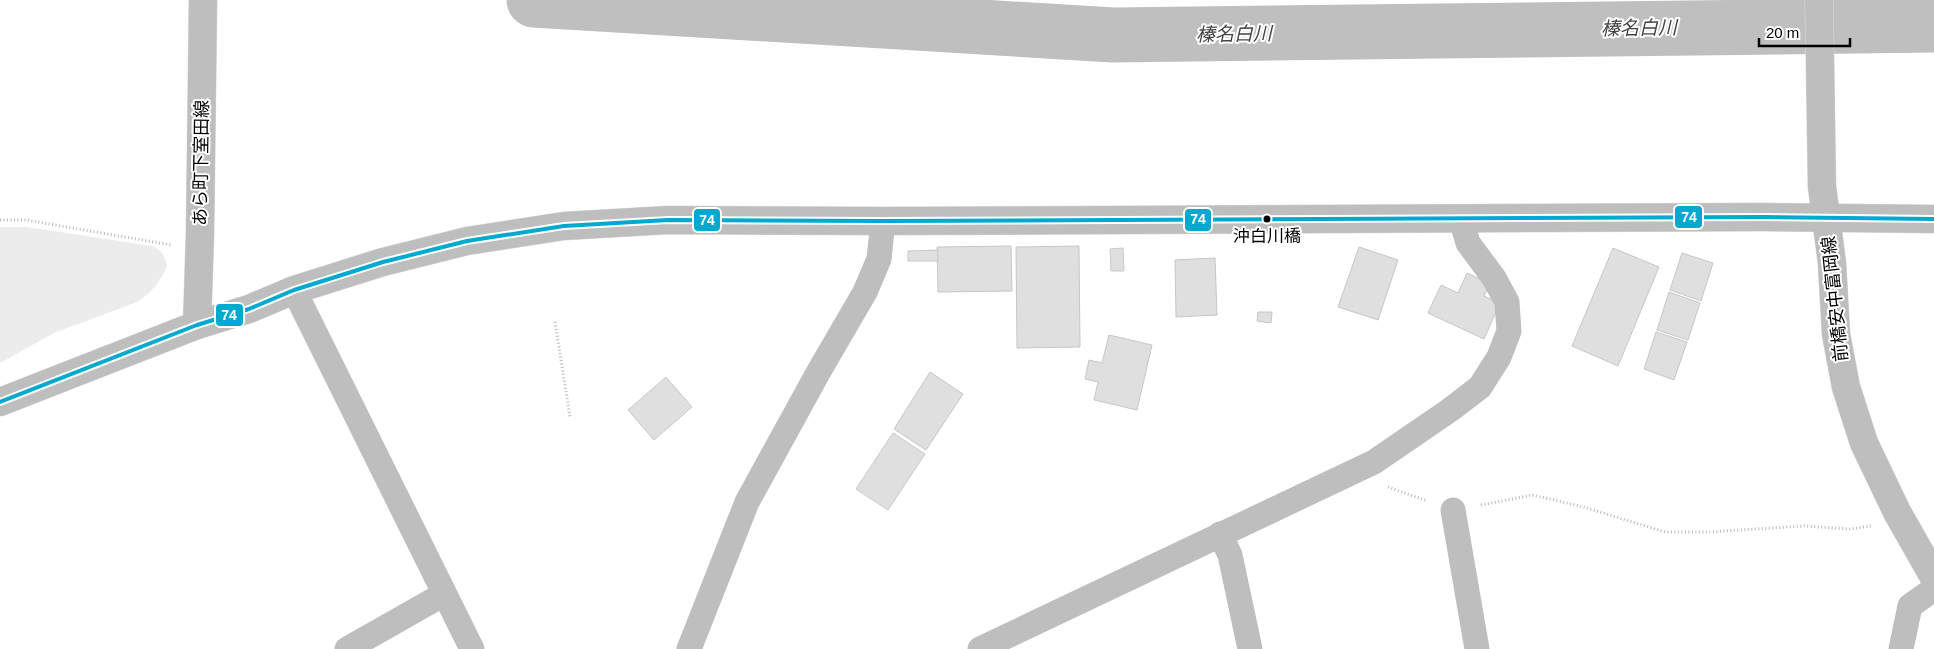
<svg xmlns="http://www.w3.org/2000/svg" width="1934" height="649" font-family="Arial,'Noto Sans JP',sans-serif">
<rect width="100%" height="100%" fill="#fff"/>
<!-- green -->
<path fill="#ececec" d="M0,227h27l125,19c9,3 13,10 15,20 -7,16 -15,27 -30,36l-83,31 -54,30z"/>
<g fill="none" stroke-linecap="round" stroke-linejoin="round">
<!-- river -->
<polyline stroke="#bfbfbf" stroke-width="55" points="534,0 1113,35 1934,25"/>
</g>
<!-- building -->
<g fill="#dfdfdf" stroke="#c7c7c7">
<polygon points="1011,246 1012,291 938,292 937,247"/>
<polygon points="1079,246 1080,347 1017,348 1016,247"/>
<polygon points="1359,247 1398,260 1378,320 1338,307"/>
<polygon points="1123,248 1124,271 1111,271 1110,249"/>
<polygon points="1613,248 1659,267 1618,366 1572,346"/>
<polygon points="938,250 938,261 908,261 908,251"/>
<polygon points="1682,253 1713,263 1701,301 1670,290"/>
<polygon points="1215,258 1217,315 1176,317 1175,260"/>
<polygon points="1467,273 1490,284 1484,296 1500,303 1484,339 1428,313 1441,285 1458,293"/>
<polygon points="1669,292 1700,303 1688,340 1657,330"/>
<polygon points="1258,312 1272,312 1271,323 1257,321"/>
<polygon points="1656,332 1687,342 1674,380 1644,369"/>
<polygon points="1109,335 1152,345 1137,410 1094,400 1098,382 1085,379 1089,360 1102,363"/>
<polygon points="930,372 963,394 926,450 894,429"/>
<polygon points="666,377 692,407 654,440 628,410"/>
<polygon points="893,433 925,454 888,510 856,489"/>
</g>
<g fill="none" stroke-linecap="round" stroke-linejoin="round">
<!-- primary casing -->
<g stroke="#dbdbdb" stroke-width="29">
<g id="primary">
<polyline points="1819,0 1822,187 1832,263 1836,334 1846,387 1864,443 1897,512 1934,577"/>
<polyline points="197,325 200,234 203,0"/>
<polyline points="0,402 197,325 249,309 294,290 383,262 467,241 564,226 668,220 883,221 1764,217 1934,219"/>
</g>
</g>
<!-- path -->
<g stroke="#b9b9b9" stroke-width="3" stroke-dasharray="1 2.5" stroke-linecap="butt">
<polyline points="0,220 26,220 171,245"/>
<polyline points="555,322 570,417"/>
<polyline points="1388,487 1427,501"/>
<polyline points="1481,505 1532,495 1580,506 1665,532 1709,532 1804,526 1850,529 1871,526"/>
</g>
<!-- street -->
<g stroke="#bebebe" stroke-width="25">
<polyline points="294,290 472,649"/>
<polyline points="1453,510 1477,649"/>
<polyline points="1220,534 1230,555 1250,649"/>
<polyline points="347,649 444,594"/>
<polyline points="689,649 747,502 819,371 865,292 879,259 883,221"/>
<polyline points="980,649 1374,462 1450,410 1480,387 1499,357 1509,331 1507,302 1494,278 1468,243 1461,219"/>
<polyline points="1901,649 1910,606 1934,589"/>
</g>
<!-- primary -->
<use href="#primary" stroke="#bebebe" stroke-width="28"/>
<!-- bus-1 casing -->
<g stroke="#fff" stroke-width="8">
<polyline id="bus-1" points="0,402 197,325 249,309 294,290 383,262 467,241 564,226 668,220 883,221 1764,217 1934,219"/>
</g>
<!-- bus-1 -->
<use href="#bus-1" stroke="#00a9ce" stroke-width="4"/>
</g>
<!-- markers -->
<circle fill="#000" stroke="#fff" stroke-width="2" cx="1267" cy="219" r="4.5"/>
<g text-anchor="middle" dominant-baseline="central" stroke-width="4" stroke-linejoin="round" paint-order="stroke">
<!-- bus labels -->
<g font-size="17" fill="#000" stroke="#fff">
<text x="1267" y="236">沖白川橋</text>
</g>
<!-- street labels -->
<g font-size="18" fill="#000" stroke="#fff">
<text transform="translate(201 163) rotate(-89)">あら町下室田線</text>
<text transform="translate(1835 299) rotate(-96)">前橋安中富岡線</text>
</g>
<!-- water labels -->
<g font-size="19" font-style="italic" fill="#444" stroke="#fff">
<text transform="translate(1639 28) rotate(-1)">榛名白川</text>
<text transform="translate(1234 34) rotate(-1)">榛名白川</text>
</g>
</g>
<g stroke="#fff" stroke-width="2">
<rect x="1674" y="205" width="29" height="24" rx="5" fill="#00a9ce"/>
<rect x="1184" y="208" width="28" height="24" rx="5" fill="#00a9ce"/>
<rect x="693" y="208" width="28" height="24" rx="5" fill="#00a9ce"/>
<rect x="215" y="303" width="29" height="24" rx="5" fill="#00a9ce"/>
</g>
<g font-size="14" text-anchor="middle" font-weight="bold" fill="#fff">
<text x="1689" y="222">74</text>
<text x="1198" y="224">74</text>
<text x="707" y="225">74</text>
<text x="229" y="320">74</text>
</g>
<!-- scale -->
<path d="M1759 38v8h91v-8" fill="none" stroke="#000000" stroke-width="2.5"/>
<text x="1766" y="38" font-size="15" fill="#000000" stroke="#ffffff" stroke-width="4" paint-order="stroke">20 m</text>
</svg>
